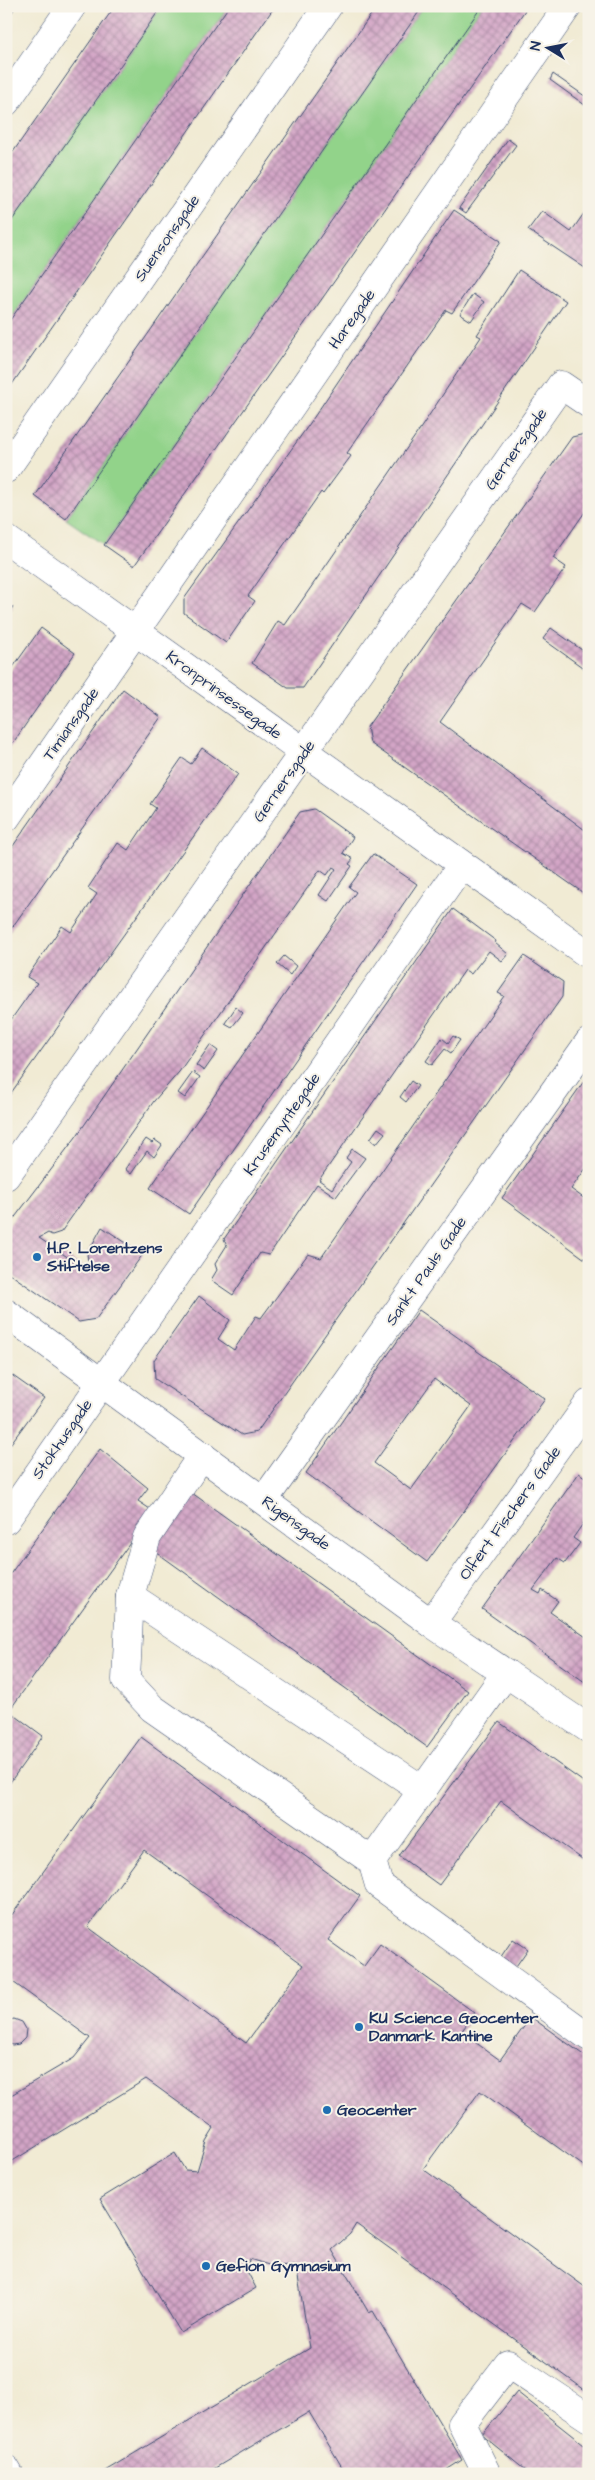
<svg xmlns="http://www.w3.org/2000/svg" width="595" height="2480" font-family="'Architects Daughter',sans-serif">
<defs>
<pattern id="building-cross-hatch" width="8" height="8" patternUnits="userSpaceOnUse" patternTransform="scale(1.25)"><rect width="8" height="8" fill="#d3a5c6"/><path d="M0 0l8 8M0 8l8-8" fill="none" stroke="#aa87a4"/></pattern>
</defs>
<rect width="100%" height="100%" fill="#f7f3e8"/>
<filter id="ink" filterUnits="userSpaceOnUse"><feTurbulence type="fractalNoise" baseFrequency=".02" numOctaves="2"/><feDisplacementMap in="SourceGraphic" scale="10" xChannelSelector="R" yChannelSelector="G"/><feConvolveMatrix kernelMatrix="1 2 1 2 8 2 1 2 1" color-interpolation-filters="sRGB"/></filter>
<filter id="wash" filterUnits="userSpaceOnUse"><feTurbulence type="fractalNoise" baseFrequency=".0096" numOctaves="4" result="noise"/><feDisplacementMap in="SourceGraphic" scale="20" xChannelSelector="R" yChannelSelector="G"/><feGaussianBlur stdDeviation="1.12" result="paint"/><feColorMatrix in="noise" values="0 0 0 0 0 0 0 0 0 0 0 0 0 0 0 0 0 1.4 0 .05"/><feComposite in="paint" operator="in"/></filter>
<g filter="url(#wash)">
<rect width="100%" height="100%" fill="#f1ebd4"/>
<!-- garden -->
<g fill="#92d38a" stroke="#568174">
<polygon points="162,6 229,6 6,326 6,229"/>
<polygon points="423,6 482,6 104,545 66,519"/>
</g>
<g id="blocks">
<!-- building -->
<g fill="url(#building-cross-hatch)" fill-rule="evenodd">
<polygon points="6,6 16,6 6,21"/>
<polygon points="115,6 162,6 6,229 6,162"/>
<polygon points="229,6 275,6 6,393 6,326"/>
<polygon points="377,6 423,6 66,519 35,496"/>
<polygon points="482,6 528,6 134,566 104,545"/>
<polygon points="553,74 589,99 589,108 550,80"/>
<polygon points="508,139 516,145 466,213 459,208"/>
<polygon points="589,206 588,270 528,230 542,211 571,232"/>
<polygon points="454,210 501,241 452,313 446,310 347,453 351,456 323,494 321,492 248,596 255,601 226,643 184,613 184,599 308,426"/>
<polygon points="519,270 566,301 303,688 288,688 252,663 278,621 285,625 420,429 481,337 477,335"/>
<polygon points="473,294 484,302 471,321 460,314"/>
<polygon points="589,433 589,506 553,558 566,567 535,612 522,604 440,722 589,833 589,897 370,743 367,727 572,437"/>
<polygon points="6,602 13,607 6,616"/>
<polygon points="41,628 75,653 6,753 6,677"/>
<polygon points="551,628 589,655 589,672 543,639"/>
<polygon points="123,689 161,717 6,936 6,856"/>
<polygon points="202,748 238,774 6,1100 6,1022 8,1024 37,983 27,977 62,926 71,932 97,894 88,888 118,843 128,850 156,808 150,804 182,758 191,764"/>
<polygon points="314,809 353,837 343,853 353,859 349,864 352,866 328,901 319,895 336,869 333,867 327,875 320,870 179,1072 154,1101 61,1232 52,1235 48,1233 39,1238 90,1272 92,1263 88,1260 87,1254 102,1227 143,1254 96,1319 79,1322 6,1271 6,1229 76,1137 300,812"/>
<polygon points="373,854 417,884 189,1214 150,1188 356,892 349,887"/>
<polygon points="453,909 496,941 495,943 508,954 502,961 489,951 471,974 465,970 319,1180 332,1189 351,1162 346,1158 352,1149 365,1158 336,1197 317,1184 269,1255 260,1253 233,1295 211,1280 217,1270 215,1264 227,1245 224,1239"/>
<polygon points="284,956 296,966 290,975 277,964"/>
<polygon points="524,956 563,982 562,997 257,1432 242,1435 155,1379 154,1360 199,1296 230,1320 218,1339 234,1350 256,1316 261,1318 308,1254 321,1258 504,996 498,993"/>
<polygon points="236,1007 243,1013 232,1027 225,1023"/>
<polygon points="453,1036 460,1040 451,1053 445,1049 432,1065 426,1061 442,1038 448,1043"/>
<polygon points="210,1045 218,1051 204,1071 196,1065"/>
<polygon points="193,1072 200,1077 185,1098 178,1093"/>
<polygon points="589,1074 589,1164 571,1189 589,1202 589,1262 502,1198"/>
<polygon points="411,1081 418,1086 406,1102 400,1097"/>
<polygon points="378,1128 385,1133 376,1144 370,1139"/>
<polygon points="146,1139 152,1143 155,1140 162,1145 154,1157 147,1151 131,1174 125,1169"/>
<path d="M419,1310l126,89 -118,163 -121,-89zM434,1379l37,27 -60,84 -37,-27z"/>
<polygon points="6,1371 44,1398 6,1450"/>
<polygon points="100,1449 148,1488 138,1501 153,1511 9,1711 43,1736 6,1788 6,1580"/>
<polygon points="579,1473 589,1480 589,1515 573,1538 580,1543 565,1563 557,1558 533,1590 540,1594 542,1590 558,1601 550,1612 589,1639 589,1685 482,1609"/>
<polygon points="192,1493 468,1691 427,1747 152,1549"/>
<polygon points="499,1722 589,1786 589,1864 501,1801 439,1885 399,1856"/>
<path d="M141,1737l219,159 -32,44 36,26 16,-22 95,69 -14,19 39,28 31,-43 58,42v111l-109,-79 -57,78 166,121v103l-233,-169 -6,10 -18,16 37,63 4,-2 89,149 -22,14h-110l12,-7 -33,-55 -104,62h-105l210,-126 -14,-83 -24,1 -23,-7 -2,12 9,17 -75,45 -81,-134 75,-46 10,17 12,1 9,-30 8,-13 -68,-49 -140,86v-67l68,-40 16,-20 -84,-61v-54zM144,1850l159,115 -57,78 -158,-116z"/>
<polygon points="513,1939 528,1949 514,1969 500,1958"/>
<polygon points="14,2019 22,2022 26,2029 25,2038 19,2044 12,2045 6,2043 6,2021"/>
<polygon points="517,2392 589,2449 589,2474 530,2474 482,2435"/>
</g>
</g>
</g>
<g filter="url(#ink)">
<use href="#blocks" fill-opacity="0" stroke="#3b4b70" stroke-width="1"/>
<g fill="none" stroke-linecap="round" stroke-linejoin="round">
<!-- minor casing -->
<g stroke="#3b4b70" stroke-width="29">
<g id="minor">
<polyline points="6,102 72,6"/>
<polyline points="6,469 328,6"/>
<polyline points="6,539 589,955"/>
<polyline points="6,818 568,6"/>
<polyline points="6,1176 561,385 589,404"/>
<polyline points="6,1313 431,1623 589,1729"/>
<polyline points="202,1455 147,1537 130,1596 126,1680 152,1708 372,1861 506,1673"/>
<polyline points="264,1500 589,1042"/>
<polyline points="6,1520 462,865"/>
<polyline points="130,1596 423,1790"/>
<polyline points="431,1623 589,1403"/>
<polyline points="372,1861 379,1885 589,2037"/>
<polyline points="6,2469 9,2474"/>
<polyline points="487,2474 462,2424 508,2364 589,2418"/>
</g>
</g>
<!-- minor -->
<use href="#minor" stroke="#fff" stroke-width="28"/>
</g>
</g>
<!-- markers -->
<g fill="#1f6fb2" stroke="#f7f3e8" stroke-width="2">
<circle cx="37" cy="1257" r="5"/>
<circle cx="359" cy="2027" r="5"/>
<circle cx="327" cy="2110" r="5"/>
<circle cx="206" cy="2266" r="5"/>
</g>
<g text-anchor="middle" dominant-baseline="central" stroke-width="4" stroke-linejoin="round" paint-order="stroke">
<!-- street labels -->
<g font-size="16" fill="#1b2f5e" stroke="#f7f3e8">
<text transform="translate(167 238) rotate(-55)">Suensonsgade</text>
<text transform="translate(352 319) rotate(-55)">Haregade</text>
<text transform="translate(516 449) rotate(-55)">Gernersgade</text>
<text transform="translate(224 695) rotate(36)">Kronprinsessegade</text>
<text transform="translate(71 724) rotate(-55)">Timiansgade</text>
<text transform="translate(284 781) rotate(-55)">Gernersgade</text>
<text transform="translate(282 1124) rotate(-55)">Krusemyntegade</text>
<text transform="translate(426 1271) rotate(-55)">Sankt Pauls Gade</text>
<text transform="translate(62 1439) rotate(-55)">Stokhusgade</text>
<text transform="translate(510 1513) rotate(-54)">Olfert Fischers Gade</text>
<text transform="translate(296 1523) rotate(36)">Rigensgade</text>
</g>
<!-- poi labels -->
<g font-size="16" font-weight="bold" fill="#1b2f5e" stroke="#f7f3e8" text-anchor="start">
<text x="47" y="1248">H.P. Lorentzens<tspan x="47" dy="18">Stiftelse</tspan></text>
<text x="369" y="2018">KU Science Geocenter<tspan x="369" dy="18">Danmark Kantine</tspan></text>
<text x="337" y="2110">Geocenter</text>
<text x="216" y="2266">Gefion Gymnasium</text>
</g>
</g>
<!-- margin -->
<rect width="595" height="2480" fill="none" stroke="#f7f3e8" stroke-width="25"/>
<!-- north arrow -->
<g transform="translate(548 48) rotate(280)" stroke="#f7f3e8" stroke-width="4" paint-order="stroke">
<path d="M0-4L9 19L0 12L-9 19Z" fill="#1b2f5e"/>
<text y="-8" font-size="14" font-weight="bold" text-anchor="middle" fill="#1b2f5e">N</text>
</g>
</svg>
